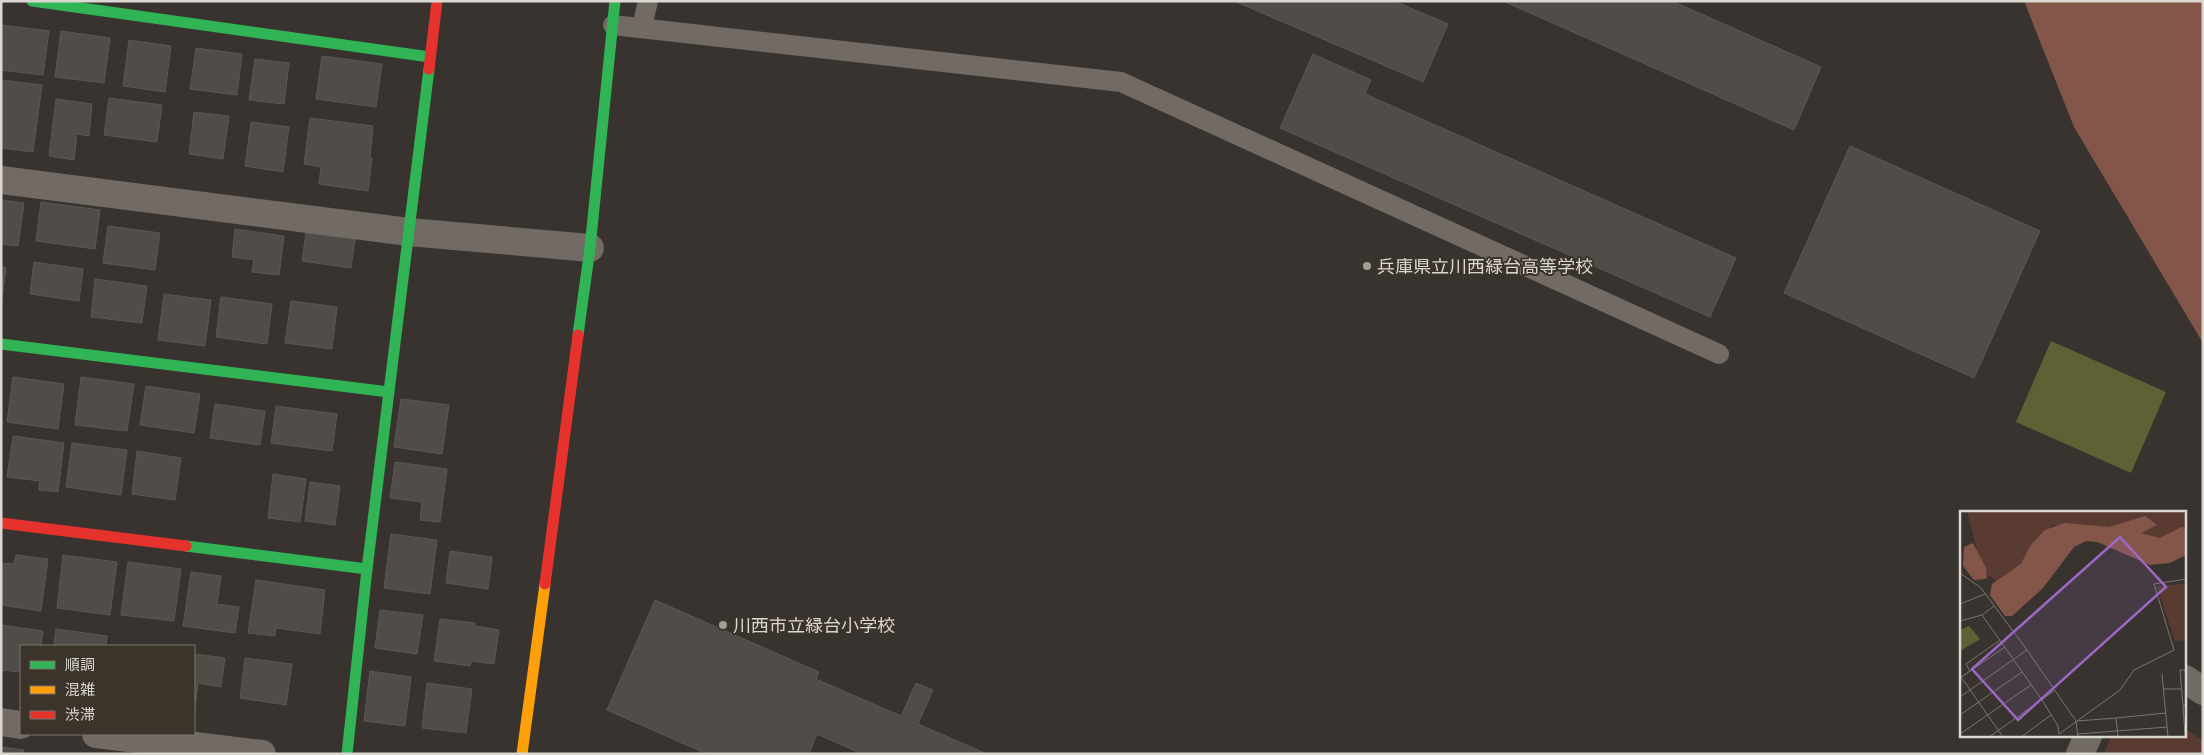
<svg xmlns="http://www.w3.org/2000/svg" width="2204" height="755" font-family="'Golos Text','Noto Sans JP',sans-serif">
<rect width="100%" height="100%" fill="#38332e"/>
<!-- green -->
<polygon fill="#5a3b31" points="2185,729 2203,740 2203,754 2104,754 2111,736 2185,736"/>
<!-- forest -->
<polygon fill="#84564a" points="2024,1 2203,1 2203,343 2074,127"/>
<!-- water -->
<polygon fill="#5e6133" points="2051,341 2166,392 2131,473 2016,422"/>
<!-- building -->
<g fill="#504d49" stroke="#5b5853">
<polygon points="1234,1 1394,1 1448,24 1423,82"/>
<polygon points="1503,1 1672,1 1821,67 1794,130"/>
<polygon points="1,25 49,31 43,75 1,70"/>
<polygon points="61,31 110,38 104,83 55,77"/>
<polygon points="129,40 171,46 165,92 123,86"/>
<polygon points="196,48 242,54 237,95 190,89"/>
<polygon points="1313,54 1371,80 1365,94 1736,258 1710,317 1280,128"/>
<polygon points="322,56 382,64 376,107 316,99"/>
<polygon points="255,59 289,63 284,104 249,100"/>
<polygon points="1,80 42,85 33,152 1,148"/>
<polygon points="109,98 162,105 157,142 104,135"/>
<polygon points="56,99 92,104 89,136 77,134 74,160 49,156"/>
<polygon points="194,112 229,116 223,159 189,154"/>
<polygon points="310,118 373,126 370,158 372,158 368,191 319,184 321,167 304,164"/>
<polygon points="251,122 289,127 283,172 245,166"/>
<polygon points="1850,146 2040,231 1974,378 1784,293"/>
<polygon points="1,200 24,203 18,246 1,244"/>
<polygon points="41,202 100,210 95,249 36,241"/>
<polygon points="108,226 160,233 155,270 103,263"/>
<polygon points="235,229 284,236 279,275 252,272 254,260 232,257"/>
<polygon points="306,233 355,239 351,268 302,261"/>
<polygon points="34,262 83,269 79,301 30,294"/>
<polygon points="1,267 6,268 1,307"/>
<polygon points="95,279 147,286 142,323 91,317"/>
<polygon points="164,294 211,300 205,346 158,340"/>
<polygon points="221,297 272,304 267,344 216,337"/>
<polygon points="291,301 337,307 332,349 285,343"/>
<polygon points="13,377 64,384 58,429 7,422"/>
<polygon points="81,377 134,384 127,431 75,425"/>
<polygon points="146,386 200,394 194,433 140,425"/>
<polygon points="401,399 449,405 442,454 394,447"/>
<polygon points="215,404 265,411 260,445 210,438"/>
<polygon points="276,406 337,414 332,451 271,443"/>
<polygon points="13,436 64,443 58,492 39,490 40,481 7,477"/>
<polygon points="72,443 127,450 121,495 66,487"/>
<polygon points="137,451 181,458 175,500 132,494"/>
<polygon points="395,462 447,469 440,522 420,520 422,502 390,498"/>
<polygon points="273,474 306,479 300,522 268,518"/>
<polygon points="310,482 340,486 335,525 305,521"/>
<polygon points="391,534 437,540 430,594 384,588"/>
<polygon points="450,551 492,557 488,589 446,583"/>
<polygon points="16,555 48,559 41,611 1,605 1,563 14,564"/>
<polygon points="63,555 117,562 110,615 57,608"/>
<polygon points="128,562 181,569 174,621 121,615"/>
<polygon points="191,572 221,576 217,604 239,607 235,633 183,626"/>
<polygon points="256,580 325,590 320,634 276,628 275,636 248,633"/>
<polygon points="655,600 819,672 816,679 901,716 916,683 933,690 918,724 987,754 862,754 817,734 809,754 707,754 607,710"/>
<polygon points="380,610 423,615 417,654 375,648"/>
<polygon points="440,619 475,623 475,626 499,630 494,664 471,661 470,666 434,661"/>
<polygon points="1,625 43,631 41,646 21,646 21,672 1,670"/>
<polygon points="56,629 107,636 106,646 54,646"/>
<polygon points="194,654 225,658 221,687 198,683 194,717"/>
<polygon points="245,658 292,664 286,705 240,698"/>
<polygon points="370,671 411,677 405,726 364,721"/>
<polygon points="427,683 472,689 466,733 422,728"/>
<polygon points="1,747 24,750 23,754 1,754"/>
</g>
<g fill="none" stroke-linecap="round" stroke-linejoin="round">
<!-- lane -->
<g stroke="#716a65" stroke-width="20">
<polyline points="613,25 1121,82 1719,354"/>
<polyline points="642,27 648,1"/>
</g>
<!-- street -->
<g stroke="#716a65" stroke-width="28">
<polyline points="1,180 409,232 590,248"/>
<polyline points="2185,679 2203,691"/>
<polyline points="1,722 21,725"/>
<polyline points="96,734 262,754"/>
<polyline points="2080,754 2088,736"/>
</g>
<!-- fast -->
<g stroke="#30b455" stroke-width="11">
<polyline points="32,1 430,57"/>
<polyline points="578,335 590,248 615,1"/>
<polyline points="1,344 389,392"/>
<polyline points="186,546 367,569"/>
<polyline points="347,754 367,569 429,69"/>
</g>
<!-- slow -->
<polyline stroke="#ff9f0a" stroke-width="11" points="522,754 545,584"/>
<!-- jam -->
<g stroke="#e5322d" stroke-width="11">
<polyline points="429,69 437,1"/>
<polyline points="1,523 186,546"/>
<polyline points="545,584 578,335"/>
</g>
</g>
<!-- markers -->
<g fill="#a29e98" stroke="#3b342b" stroke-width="2">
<circle cx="1367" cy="266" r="5"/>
<circle cx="723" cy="625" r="5"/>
</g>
<g text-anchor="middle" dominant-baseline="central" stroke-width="4" stroke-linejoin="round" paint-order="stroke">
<!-- poi labels -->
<g font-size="18" fill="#dbd7d1" stroke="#3b342b" text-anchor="start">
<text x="1377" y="266">兵庫県立川西緑台高等学校</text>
<text x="733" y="625">川西市立緑台小学校</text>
</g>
</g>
<!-- overview -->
<g transform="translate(1960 511)">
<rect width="226" height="226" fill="#38332e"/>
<path d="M7,0h219v15l-16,15 -117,-16 -32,44 -21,15 -18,-14zM226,72v57l-11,1 -18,-54z" fill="#5a3b31"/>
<path d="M185,5l12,9 -16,8 19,5 21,-11 5,1v27l-16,8 -20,2 -53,-23 -11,-1 -12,6 -31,41 -31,28h-7l-15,-21 2,-11 29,-20 9,-18 15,-16 19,-7 45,4zM13,32l13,25 1,10 -3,1 -10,1 -11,-14 1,-19z" fill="#84564a"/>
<path d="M9,115l11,13 -20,12v-21z" fill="#5e6133"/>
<path fill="none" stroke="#79756f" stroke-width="1" d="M0,62l21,15 46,62 49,71 2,16M0,93l25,-10M22,104l60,85 16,26 1,8 61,-44 14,-20 40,-20 -20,-66 33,-5M0,110l22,-6 12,-9M227,159h-7l3,35h4M10,160l-4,-7 34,-24M202,163l6,63M1,166l42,60M0,167l45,-31M204,178h17M0,186l67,-47M223,194l2,32M0,204l62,-43M156,207l50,-5M117,210l39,-3 2,19M0,223l71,-49M118,223l89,-7M29,226l65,-46M61,226l30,-22"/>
<path fill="#9d68c5" fill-opacity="0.15" stroke="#9d68c5" stroke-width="2.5" d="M160,26l46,50 -148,133 -46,-51z"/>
<rect width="226" height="226" fill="none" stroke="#dbd7d1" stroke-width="2.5"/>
</g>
<!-- border -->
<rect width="2204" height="755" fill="none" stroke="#dbd7d1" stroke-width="5"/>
<!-- legend -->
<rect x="20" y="645" width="175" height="90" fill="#3b342b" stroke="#7b756d"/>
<rect x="30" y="661" width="25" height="8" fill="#30b455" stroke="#7b756d"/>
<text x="65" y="670" font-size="15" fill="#dbd7d1">順調</text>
<rect x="30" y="686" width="25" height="8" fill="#ff9f0a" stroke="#7b756d"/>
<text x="65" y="695" font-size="15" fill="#dbd7d1">混雑</text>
<rect x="30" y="711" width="25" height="8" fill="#e5322d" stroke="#7b756d"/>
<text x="65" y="720" font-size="15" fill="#dbd7d1">渋滞</text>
</svg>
